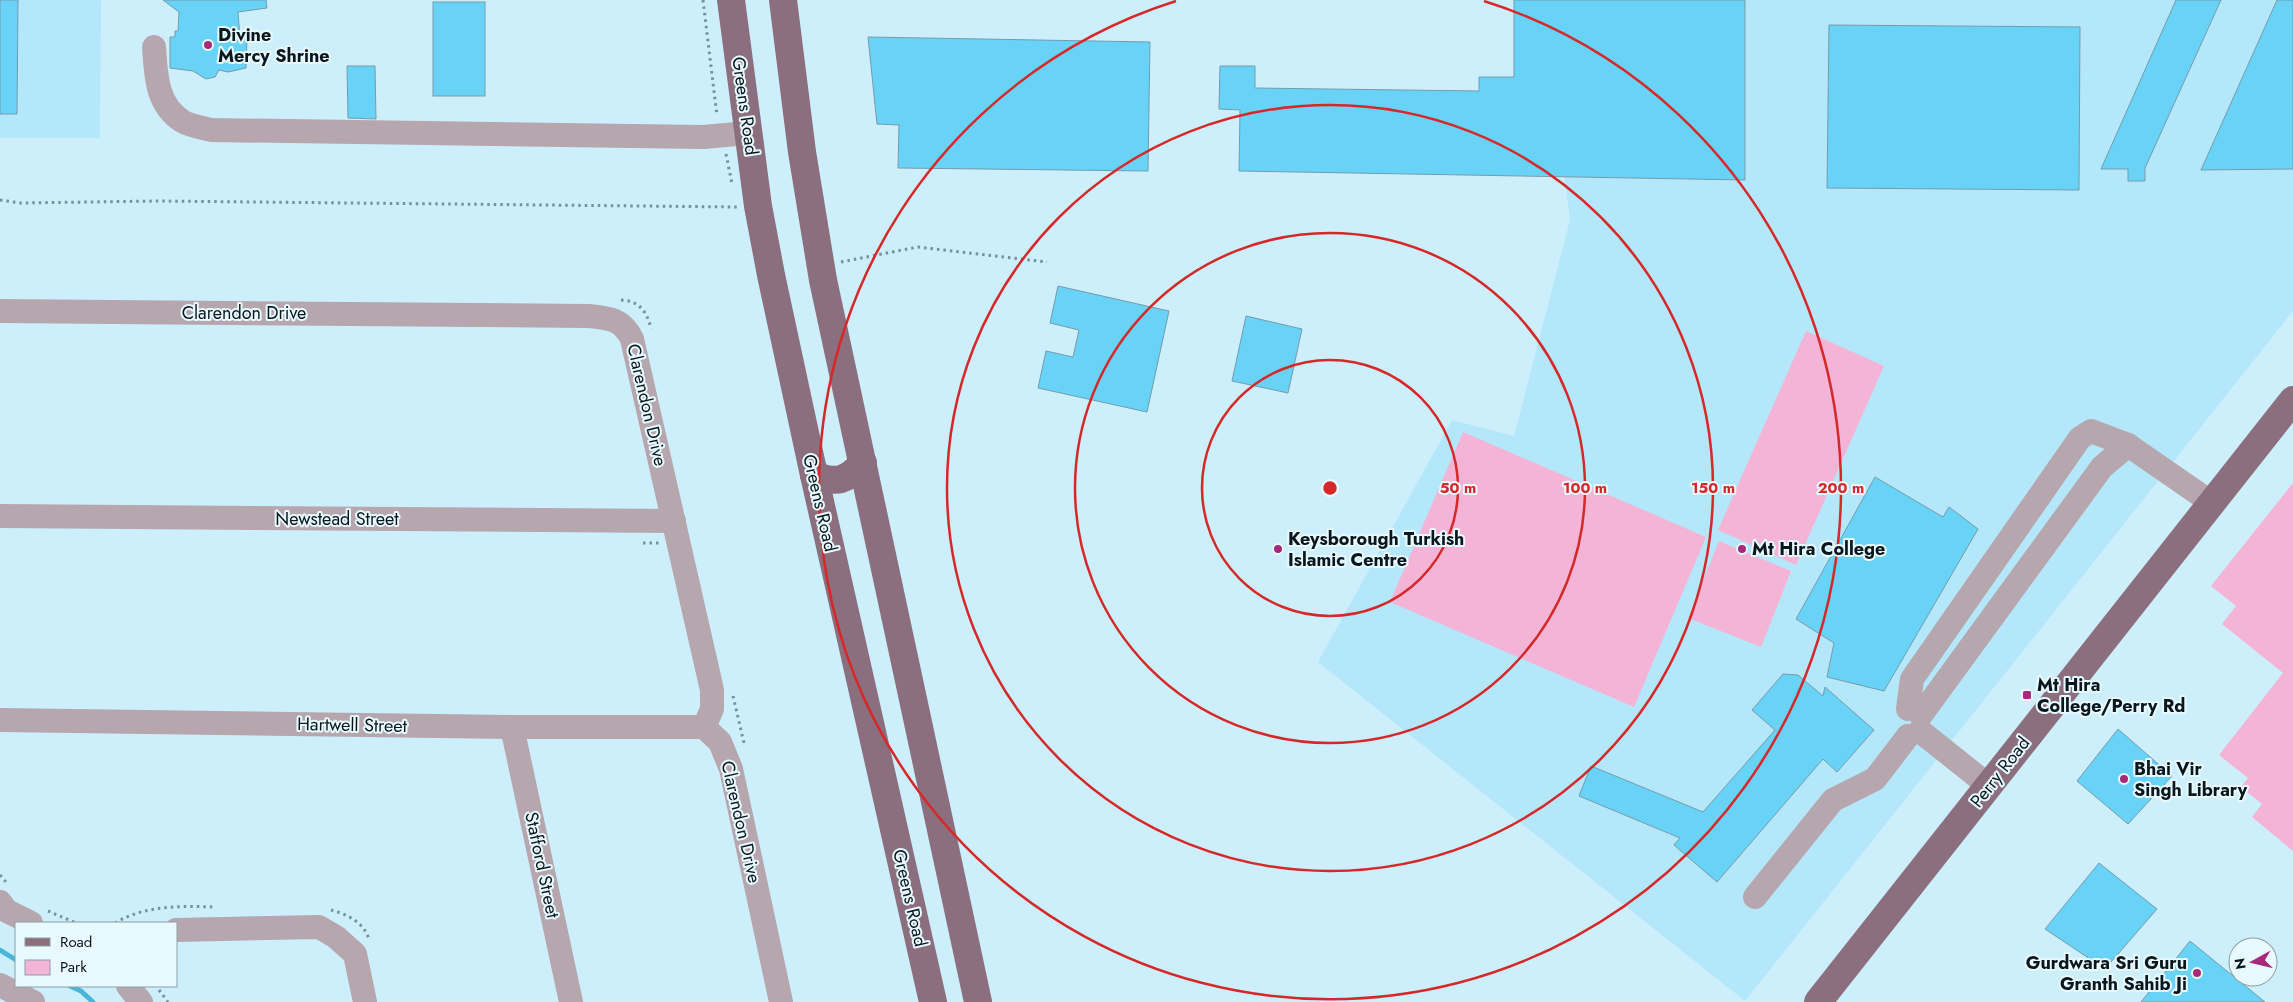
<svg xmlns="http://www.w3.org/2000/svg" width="2293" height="1002" font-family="Jost,sans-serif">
<rect width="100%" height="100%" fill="#cdeffb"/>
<!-- built -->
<g fill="#b4e7fa">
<polygon points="0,0 101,0 100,138 0,138"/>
<polygon points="1542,0 2293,0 2293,311 1745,1001 1318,662 1452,420 1514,436 1570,220"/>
</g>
<!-- green -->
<g fill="#f4b4d6">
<polygon points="1806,331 1884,366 1796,565 1718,530"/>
<polygon points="1463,432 1706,537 1634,707 1390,602"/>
<polygon points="2293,483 2293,851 2252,817 2262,804 2241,787 2248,778 2219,755 2283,673 2222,624 2236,606 2211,586"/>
<polygon points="1719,541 1791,571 1761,647 1688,618"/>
</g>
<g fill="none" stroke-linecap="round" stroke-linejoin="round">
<!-- stream -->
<g stroke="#48b6d8" stroke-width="5">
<polyline points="0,950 16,960"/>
<polyline points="70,986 81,991 93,1002"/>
</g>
</g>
<!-- building -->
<g fill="#68d3f6" stroke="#749cab">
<polygon points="0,0 18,0 17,114 0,114"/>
<polygon points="163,0 266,0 267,8 238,12 240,38 247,37 246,68 228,72 219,70 215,77 206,79 193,71 170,68 170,37 175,37 175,31 178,31 179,12"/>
<polygon points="1514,0 1745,0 1745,180 1239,171 1240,110 1219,109 1220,66 1255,66 1255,88 1479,91 1479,77 1514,77"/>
<polygon points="2176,0 2221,0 2145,168 2145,181 2128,181 2128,169 2101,169"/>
<polygon points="2277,0 2293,0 2293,169 2201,170"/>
<rect x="433" y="2" width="52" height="94"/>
<polygon points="1829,25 2080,27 2079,190 1827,188"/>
<polygon points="868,37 1150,42 1148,171 898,168 899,125 877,124"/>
<polygon points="347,66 375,66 376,119 348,118"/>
<polygon points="1058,286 1169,311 1147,412 1038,388 1046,351 1073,357 1079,330 1050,323"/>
<polygon points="1246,316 1302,329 1288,393 1232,381"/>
<polygon points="1875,477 1943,517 1949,507 1978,529 1884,691 1827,677 1834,643 1796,619"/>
<polygon points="1783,674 1798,675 1823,696 1825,687 1874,730 1837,772 1823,759 1717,882 1674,845 1680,838 1579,796 1591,766 1703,812 1775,730 1752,710"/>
<polygon points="2118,729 2172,776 2128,824 2077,781"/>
<polygon points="2099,863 2157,909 2105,969 2045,929"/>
<polygon points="2190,941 2265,1002 2141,1002"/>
</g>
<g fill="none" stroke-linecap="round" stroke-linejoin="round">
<!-- path -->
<g stroke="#77919a" stroke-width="3" stroke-dasharray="2.5 4" stroke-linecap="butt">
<polyline points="703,0 717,116"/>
<polyline points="726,154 732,184"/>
<polyline points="0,200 20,203 158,201 737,207"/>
<polyline points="841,262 918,247 1047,262"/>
<path d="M621,300c18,1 26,11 30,29"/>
<polyline points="643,543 659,543"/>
<polyline points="733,696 744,743"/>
<polyline points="0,875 6,882"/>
<path d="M331,910c16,4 34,13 38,30"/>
<polyline points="48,911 76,923"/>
<path d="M115,923c30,-18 66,-17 100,-16"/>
<polyline points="159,990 168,1002"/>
</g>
<!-- minor -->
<g stroke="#b6a6ae" stroke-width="24">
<path d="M154,47c2,28 2,57 28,74 8,5 21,7 30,9l491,7 45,-4"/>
<path d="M0,311l588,5c22,2 34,3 44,23l80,351v19l-8,18"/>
<polyline points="0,516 674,521"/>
<polyline points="1908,709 1912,679 2080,438 2091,431 2128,445"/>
<polyline points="1921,715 2102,467 2128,445 2212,503"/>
<polyline points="0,720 512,727 704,727"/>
<polyline points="512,727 571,1002"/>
<polyline points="704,727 720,742 731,769 781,1002"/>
<polyline points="1920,731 1989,786"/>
<polyline points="1755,897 1833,800 1875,779 1908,736"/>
<polyline points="0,902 7,911 31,923"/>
<polyline points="176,930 319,927 336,937 355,954 365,1002"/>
<polyline points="0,985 33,1002"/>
<polyline points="128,986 141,1002"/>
</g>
<!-- major -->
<g stroke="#8b6f7e" stroke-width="28">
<polyline points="731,0 758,206 771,275 814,475 933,1002"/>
<polyline points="783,0 802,152 823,280 978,1002"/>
<path d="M814,475c23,9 32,6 49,-12"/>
<polyline points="1818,1002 2293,400"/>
</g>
</g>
<!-- distance rings -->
<g fill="none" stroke="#d62828" stroke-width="2.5">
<circle cx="1330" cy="488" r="128"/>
<circle cx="1330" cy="488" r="255"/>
<circle cx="1330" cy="488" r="383"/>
<path d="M1484 1A511 511 0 1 1 1176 1"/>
</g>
<!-- markers -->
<g fill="#a6297a" stroke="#e8f9ff" stroke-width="2">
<circle cx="208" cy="45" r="5"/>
<circle cx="1278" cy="549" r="5"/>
<circle cx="1742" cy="549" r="5"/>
<rect x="2022" y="690" width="10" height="10" rx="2.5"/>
<circle cx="2124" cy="779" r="5"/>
<circle cx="2197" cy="973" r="5"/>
</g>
<g text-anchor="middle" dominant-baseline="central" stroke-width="4" stroke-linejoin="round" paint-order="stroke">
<!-- poi labels -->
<g font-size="18" font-weight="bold" fill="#07171c" stroke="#e8f9ff" text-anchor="start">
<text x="218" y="35">Divine<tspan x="218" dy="21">Mercy Shrine</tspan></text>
<text x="1288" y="539">Keysborough Turkish<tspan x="1288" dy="21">Islamic Centre</tspan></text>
<text x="1752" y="549">Mt Hira College</text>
<text x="2037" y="685">Mt Hira<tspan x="2037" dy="21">College/Perry Rd</tspan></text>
<text x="2134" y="769">Bhai Vir<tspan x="2134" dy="21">Singh Library</tspan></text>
<text x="2187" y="963" text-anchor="end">Gurdwara Sri Guru<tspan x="2187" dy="21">Granth Sahib Ji</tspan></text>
</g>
<!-- street labels -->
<g font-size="18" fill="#07171c" stroke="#e8f9ff">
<text transform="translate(745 106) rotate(82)">Greens Road</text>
<text x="244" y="313">Clarendon Drive</text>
<text transform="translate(647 405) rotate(77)">Clarendon Drive</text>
<text transform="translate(820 503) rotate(77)">Greens Road</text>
<text x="337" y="519">Newstead Street</text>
<text transform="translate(352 725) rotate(1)">Hartwell Street</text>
<text transform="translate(2000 772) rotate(-52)">Perry Road</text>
<text transform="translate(741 822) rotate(77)">Clarendon Drive</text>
<text transform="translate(542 865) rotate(78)">Stafford Street</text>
<text transform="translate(910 898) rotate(77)">Greens Road</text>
</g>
</g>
<circle cx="1330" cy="488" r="8" fill="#d62828" stroke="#e8f9ff" stroke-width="2.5"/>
<g font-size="15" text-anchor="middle" font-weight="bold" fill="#d62828" stroke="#e8f9ff" stroke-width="4" stroke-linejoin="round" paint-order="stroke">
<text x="1458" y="493">50 m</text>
<text x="1585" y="493">100 m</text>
<text x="1713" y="493">150 m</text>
<text x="1841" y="493">200 m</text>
</g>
<!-- legend -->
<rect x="15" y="922" width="162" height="65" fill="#e8f9ff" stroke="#8e9fa4"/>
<rect x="25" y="938" width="25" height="8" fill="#8b6f7e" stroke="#8e9fa4"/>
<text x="60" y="947" font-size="15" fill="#07171c">Road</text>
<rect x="25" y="960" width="25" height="15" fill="#f4b4d6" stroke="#8e9fa4"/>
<text x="60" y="972" font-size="15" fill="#07171c">Park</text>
<!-- north arrow -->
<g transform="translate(2253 962) rotate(262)"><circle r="24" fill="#e8f9ff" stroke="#8e9fa4"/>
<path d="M0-4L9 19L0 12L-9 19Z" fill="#a6297a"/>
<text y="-8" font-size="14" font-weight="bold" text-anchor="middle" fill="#07171c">N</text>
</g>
</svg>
